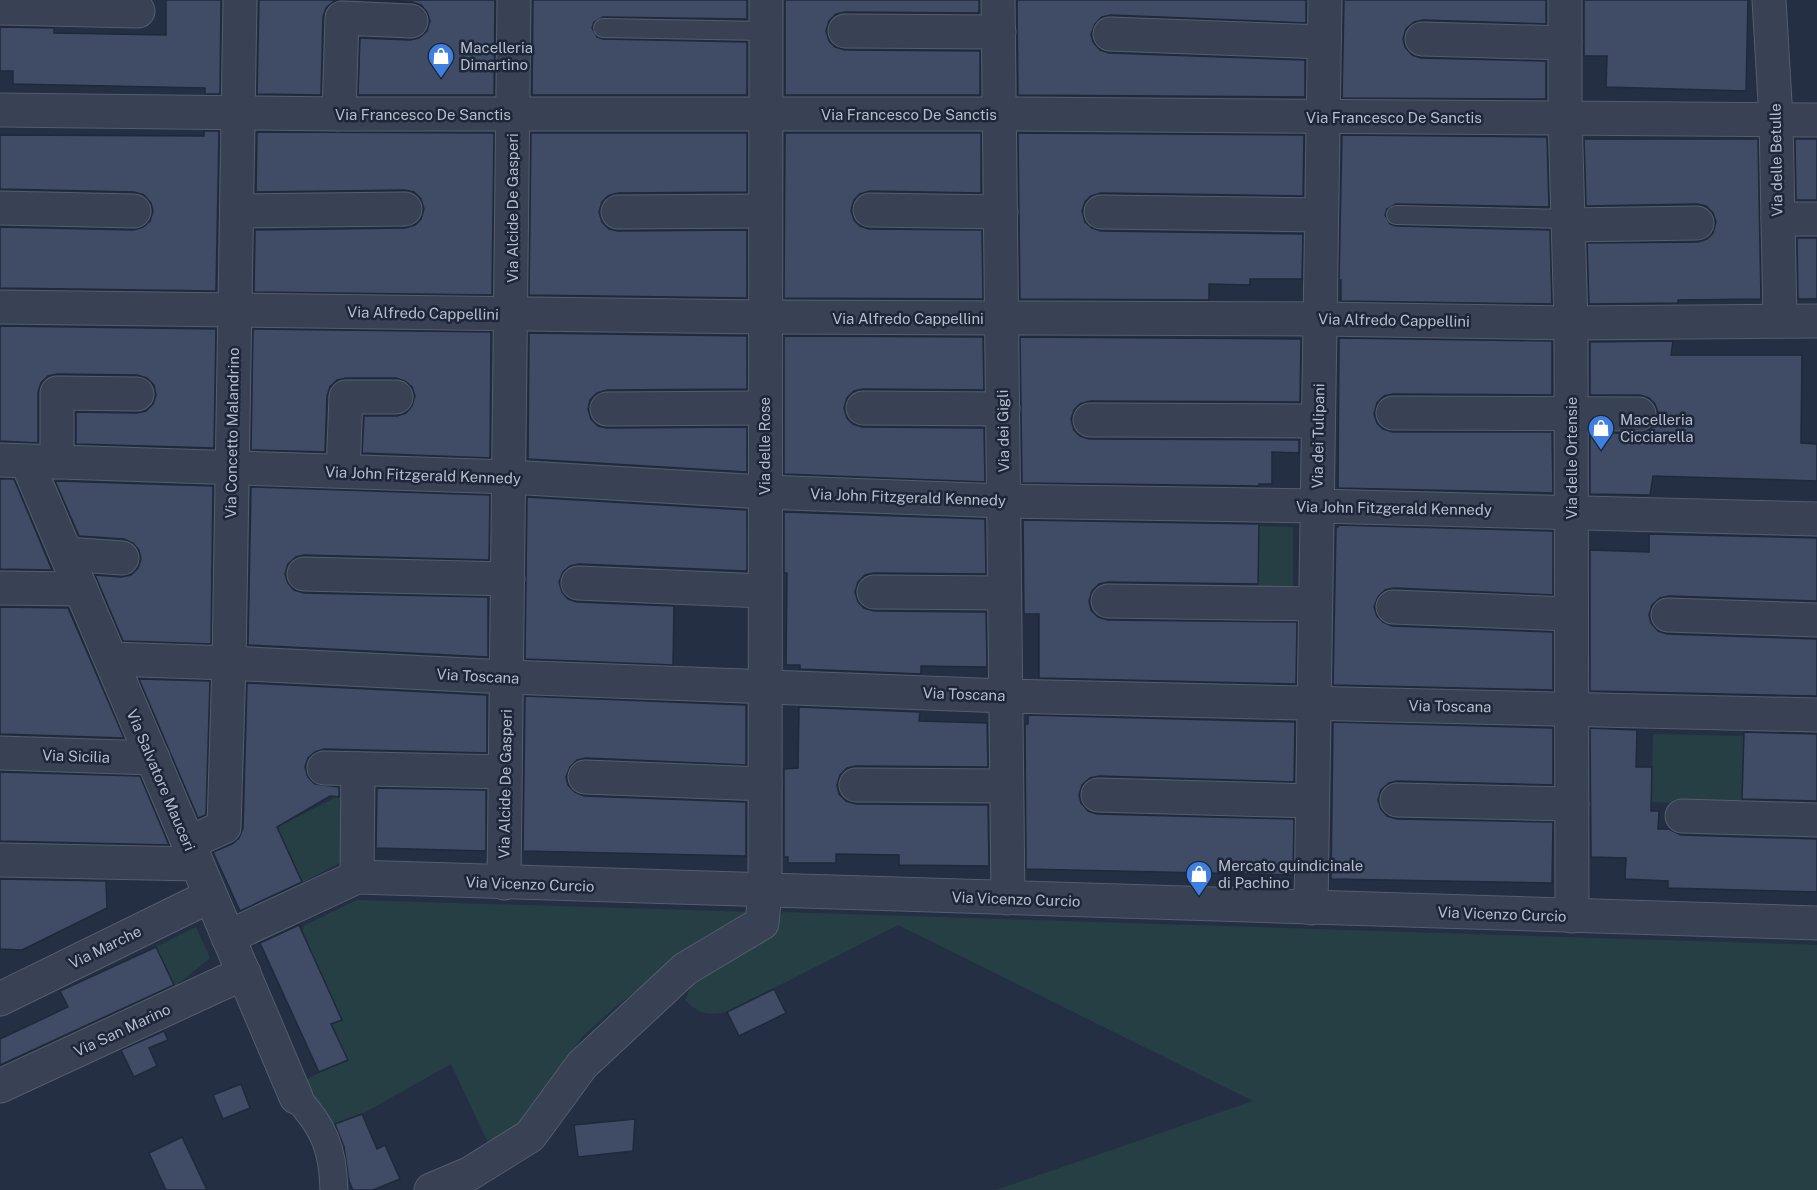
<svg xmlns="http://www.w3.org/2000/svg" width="1817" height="1190" font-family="'Public Sans',sans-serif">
<rect width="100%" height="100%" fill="#242f44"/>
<!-- green -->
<g fill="#263f45">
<polygon points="1259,526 1293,527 1293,589 1258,589"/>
<polygon points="1653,734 1744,736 1742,805 1651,802"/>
<polygon points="330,781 345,784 343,861 302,883 277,827 333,799"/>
<polygon points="357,900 752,912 665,969 615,1007 582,1037 525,1115 512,1130 487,1141 451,1064 362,1114 327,1128 303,1081 347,1059 331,1024 342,1019 303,933 303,926"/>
<path d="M783,912l1034,33v245h-821l257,-89 -355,-176 -171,87c-20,3 -27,3 -42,-12l9,-20 75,-47z"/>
<polygon points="196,927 210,958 174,987 156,947"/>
</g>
<!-- building -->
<g fill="#404c65" stroke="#1f293b" stroke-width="1.5">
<polygon points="166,0 221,0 220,94 205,94 205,88 13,84 13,71 0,71 0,27 54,28 54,33 166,35"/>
<polygon points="259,0 339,0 333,2 326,8 323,17 321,95 257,94"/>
<polygon points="360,0 495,0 494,95 358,95 360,38 410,40 419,38 427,31 430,21 427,12 421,5 412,2"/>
<polygon points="533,0 747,0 747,19 603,17 594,22 592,28 597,37 603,39 747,42 747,95 532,95"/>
<polygon points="785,0 979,0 979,13 845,12 836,14 829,21 826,31 829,41 835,47 845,50 980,51 980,95 785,95"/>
<polygon points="1017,0 1306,0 1306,23 1111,15 1102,17 1095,24 1091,34 1093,42 1100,50 1109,53 1305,60 1305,97 1018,95"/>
<polygon points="1344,0 1546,0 1546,24 1423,20 1414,22 1406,29 1403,39 1405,47 1412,55 1421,58 1546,61 1546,99 1342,98"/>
<polygon points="1584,0 1748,0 1746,91 1606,87 1607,56 1584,56"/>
<polygon points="204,131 219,131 216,291 0,288 0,227 134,230 143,227 150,221 153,211 151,203 144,195 134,192 0,189 0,135 204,136"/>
<polygon points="257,132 494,133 492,295 254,292 255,230 405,228 415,225 421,219 424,209 421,199 414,192 405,190 256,192"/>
<polygon points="531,133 747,133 747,192 618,193 608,196 602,202 599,212 602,222 609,229 618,231 747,230 747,298 529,295"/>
<polygon points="785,133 981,133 981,193 870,191 860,194 854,200 851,210 854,220 860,226 869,229 982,230 983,299 784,298"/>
<polygon points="1018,133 1304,135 1303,196 1101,193 1091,196 1085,202 1082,211 1085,222 1092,228 1101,231 1303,234 1302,279 1250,279 1250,285 1209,284 1209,300 1020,299"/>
<polygon points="1342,135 1547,137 1549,207 1396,204 1387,209 1385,215 1390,224 1396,226 1550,230 1552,304 1341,301 1341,280 1339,280"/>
<polygon points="1584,139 1758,139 1761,299 1678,300 1678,303 1589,304 1587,243 1698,242 1707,239 1713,233 1716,222 1713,213 1706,206 1697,204 1586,206"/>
<polygon points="1795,139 1817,139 1817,200 1796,200"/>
<polygon points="1797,238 1817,238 1817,299 1798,299"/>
<polygon points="0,326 216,329 214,448 76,444 76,412 137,413 146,411 153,404 156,395 154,385 147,378 137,375 57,374 48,376 41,383 38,392 38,443 0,441"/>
<polygon points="253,329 491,332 490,458 362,453 364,416 397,416 406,413 412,406 415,396 412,387 405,381 396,378 346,378 337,380 330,387 327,396 325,452 251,450"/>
<polygon points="529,333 747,336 747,389 607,390 597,393 590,400 588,409 591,419 598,426 607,428 747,427 747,472 528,459"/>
<polygon points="784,336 983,337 984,390 863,389 854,391 847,398 844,408 847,418 853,424 862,427 984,428 985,482 784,474"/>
<polygon points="1020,337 1301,339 1300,402 1090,401 1080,404 1074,410 1071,419 1074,430 1080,436 1089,439 1299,440 1299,453 1272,452 1272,484 1259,484 1259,486 1022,483"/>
<polygon points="1341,338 1552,341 1552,395 1393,394 1384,396 1377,403 1374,414 1377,423 1383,429 1393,432 1552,432 1553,493 1338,488 1339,339"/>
<polygon points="1673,341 1671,355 1802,355 1801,443 1817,444 1817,481 1653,476 1650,495 1590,494 1590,433 1639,433 1648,430 1655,424 1658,413 1655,404 1649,398 1640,395 1590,395 1590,342"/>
<polygon points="0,479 14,479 52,570 0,569"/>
<polygon points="55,481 213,486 211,644 123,641 95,575 121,577 131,575 138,568 141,559 139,550 133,543 124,539 79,536"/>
<polygon points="251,487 490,495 489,560 304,555 296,557 288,564 285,574 288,583 294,590 304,593 488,597 488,657 248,645"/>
<polygon points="527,497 747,510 747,571 579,564 570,566 563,572 559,582 562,592 568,599 577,602 674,606 673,665 525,659"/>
<polygon points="784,512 985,519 986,574 874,573 865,575 858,582 855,592 858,602 864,608 874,611 986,612 987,667 921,666 921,674 800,669 800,665 786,665 787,573 784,573"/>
<polygon points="1023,520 1259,524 1258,584 1108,582 1099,584 1092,591 1089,601 1091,610 1098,617 1108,620 1297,622 1296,684 1039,678 1039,614 1024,614"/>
<polygon points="1338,525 1553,531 1553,595 1394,588 1385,590 1378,597 1374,607 1377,616 1383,622 1392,626 1553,632 1553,690 1333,685 1336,527 1338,527"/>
<polygon points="1649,534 1817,538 1817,601 1669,596 1660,598 1652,605 1649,615 1651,623 1658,631 1667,634 1817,639 1817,696 1590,691 1590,550 1649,552"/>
<polygon points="0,607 68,608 124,738 0,734"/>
<polygon points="139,679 210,681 206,815 198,818"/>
<polygon points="247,683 487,695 487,753 324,749 315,752 308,758 305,767 308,777 315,784 339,787 339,797 330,796 277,827 302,882 240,911 213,852 232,844 239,838 243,828"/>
<polygon points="525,696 746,705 746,765 586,758 577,760 570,767 566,777 568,785 575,792 584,796 746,802 746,856 523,851"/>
<polygon points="799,707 920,712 919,721 987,723 988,767 856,766 847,768 840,775 837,785 839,794 846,801 856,804 988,805 989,866 899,865 899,855 836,854 836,863 788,863 788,857 784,857 784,769 798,768"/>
<polygon points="1028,715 1295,722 1294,782 1099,776 1090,778 1082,785 1079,795 1081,803 1088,811 1097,814 1294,819 1293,875 1026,869 1025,724 1028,724"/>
<polygon points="1333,722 1553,728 1553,785 1397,781 1389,783 1381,790 1378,800 1381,809 1387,816 1397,819 1553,822 1552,883 1331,879"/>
<polygon points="1590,728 1637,730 1636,767 1652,767 1651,811 1659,811 1658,829 1669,829 1681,835 1817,839 1817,892 1668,888 1668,881 1625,879 1626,858 1591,857"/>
<polygon points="1744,732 1817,734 1817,801 1742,799"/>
<polygon points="0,772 140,776 169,845 0,841"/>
<polygon points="377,788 486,790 486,851 376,848"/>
<polygon points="0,879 106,881 107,908 22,950 0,949"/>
<polygon points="299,925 342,1020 331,1024 348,1060 319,1072 260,943"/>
<polygon points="156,947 174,985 0,1065 0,1039 68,1007 60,991"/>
<polygon points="774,989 786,1013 739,1036 727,1012"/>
<polygon points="164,1031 168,1040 149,1048 157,1066 134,1077 121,1050"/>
<polygon points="241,1084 250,1108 223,1119 213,1095"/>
<polygon points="362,1114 377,1149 385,1145 400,1179 373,1190 353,1190 349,1181 344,1147 335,1124"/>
<polygon points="635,1119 633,1151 578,1157 574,1125"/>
<polygon points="182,1137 207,1190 166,1190 149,1153"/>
</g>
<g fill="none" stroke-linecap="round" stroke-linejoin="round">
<!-- service casing -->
<g stroke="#545d6e" stroke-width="20">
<g id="service">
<polyline points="603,28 766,31"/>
<polyline points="1396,215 1568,219"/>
</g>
</g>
<!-- pedestrian casing -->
<g stroke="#545d6e" stroke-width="29">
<path id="pedestrian" d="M296,1097c28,30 37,52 38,93"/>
</g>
<!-- minor casing -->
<g stroke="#545d6e" stroke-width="35">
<g id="minor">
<polyline points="998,0 1008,898"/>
<polyline points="1565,0 1565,116 1571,323 1572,916"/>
<polyline points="1769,0 1776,119 1780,321"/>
<polyline points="0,8 138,11"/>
<polyline points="845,31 999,32"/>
<polyline points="1110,34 1324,42"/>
<polyline points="1422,39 1565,43"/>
<polyline points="339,114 342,18 411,21"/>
<polyline points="0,208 134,211"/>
<polyline points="870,210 1001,212"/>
<polyline points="237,211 405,209"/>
<polyline points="618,212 765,211"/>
<polyline points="1101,212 1321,215"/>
<polyline points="1778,219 1817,219"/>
<polyline points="1568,225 1697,223"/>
<polyline points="0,307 764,317 1320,319 1571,323 1817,321"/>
<polyline points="863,408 1003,409"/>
<polyline points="607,409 764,408"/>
<polyline points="1393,413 1639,414"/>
<polyline points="1090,420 1318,421"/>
<polyline points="0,460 510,477 764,492 1004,501 1317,506 1817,519"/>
<polyline points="27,462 296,1097"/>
<polyline points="57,462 57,393 137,394"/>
<polyline points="343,471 346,397 396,397"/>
<polyline points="66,554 122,558"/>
<polyline points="304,574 508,579"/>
<polyline points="578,583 764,591"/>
<polyline points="0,588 81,589"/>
<polyline points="874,592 1004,593"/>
<polyline points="1108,601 1315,604"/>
<polyline points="1393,607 1571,614"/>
<polyline points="1668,615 1817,620"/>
<polyline points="111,659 229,663 507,677 1005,696 1817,715"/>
<polyline points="0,753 153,758"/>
<polyline points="324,768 505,772"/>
<polyline points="585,777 765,784"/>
<polyline points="856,785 1006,786"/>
<polyline points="1098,795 1312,801"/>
<polyline points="1397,800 1572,804"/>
<polyline points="1682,816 1817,820"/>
<polyline points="188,843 224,827 229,663 240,0"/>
<polyline points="0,860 197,864"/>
<polyline points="357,877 358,769"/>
<polyline points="504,883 514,0"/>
<polyline points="1311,908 1325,0"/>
<polyline points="228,937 357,877 1817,923"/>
<polyline points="0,999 210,896"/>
<polyline points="0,1086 244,973"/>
<polyline points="431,1190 469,1174 530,1136 582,1065 685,969 762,923 765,891 766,0"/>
</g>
</g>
<!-- tertiary casing -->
<g stroke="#545d6e" stroke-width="35">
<polyline id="tertiary" points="0,110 339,114 1000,114 1817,120"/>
</g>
<!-- service -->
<use href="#service" stroke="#394254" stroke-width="18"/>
<!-- pedestrian -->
<use href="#pedestrian" stroke="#394254" stroke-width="27"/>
<!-- minor -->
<use href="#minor" stroke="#394254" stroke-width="33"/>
<!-- tertiary -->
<use href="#tertiary" stroke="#394254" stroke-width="33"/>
</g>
<!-- icons -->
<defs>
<g id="shop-pin" transform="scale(1.35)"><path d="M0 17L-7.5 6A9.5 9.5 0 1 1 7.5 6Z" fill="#3f7fe0" stroke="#1d2739"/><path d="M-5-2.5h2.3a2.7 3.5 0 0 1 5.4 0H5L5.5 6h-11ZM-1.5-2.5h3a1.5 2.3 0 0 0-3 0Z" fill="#fff"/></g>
</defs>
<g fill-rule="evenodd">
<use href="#shop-pin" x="441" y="56"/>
<use href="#shop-pin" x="1601" y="428"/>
<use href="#shop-pin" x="1199" y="874"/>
</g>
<g text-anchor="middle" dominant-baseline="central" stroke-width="5" stroke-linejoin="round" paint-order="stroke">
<!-- poi labels -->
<g font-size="15" fill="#b6bdcd" stroke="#1d2739" text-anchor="start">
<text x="460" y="47">Macelleria<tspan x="460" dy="17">Dimartino</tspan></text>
<text x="1620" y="419">Macelleria<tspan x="1620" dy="17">Cicciarella</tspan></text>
<text x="1218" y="865">Mercato quindicinale<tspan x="1218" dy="17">di Pachino</tspan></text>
</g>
<!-- street labels -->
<g font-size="15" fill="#b6bdcd" stroke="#1d2739">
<text x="423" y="114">Via Francesco De Sanctis</text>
<text x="909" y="114">Via Francesco De Sanctis</text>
<text x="1394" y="117">Via Francesco De Sanctis</text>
<text transform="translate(1776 160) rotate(-91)">Via delle Betulle</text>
<text transform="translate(512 208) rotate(-90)">Via Alcide De Gasperi</text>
<text transform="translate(423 313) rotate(1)">Via Alfredo Cappellini</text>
<text x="908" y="318">Via Alfredo Cappellini</text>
<text transform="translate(1394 320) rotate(1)">Via Alfredo Cappellini</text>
<text transform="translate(1003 431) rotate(-91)">Via dei Gigli</text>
<text transform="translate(232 433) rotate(-89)">Via Concetto Malandrino</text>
<text transform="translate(1318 436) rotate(-89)">Via dei Tulipani</text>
<text transform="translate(764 446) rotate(-90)">Via delle Rose</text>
<text transform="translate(1571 458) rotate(-90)">Via delle Ortensie</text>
<text transform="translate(423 475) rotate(2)">Via John Fitzgerald Kennedy</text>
<text transform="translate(908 497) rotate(2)">Via John Fitzgerald Kennedy</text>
<text transform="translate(1394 508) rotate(1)">Via John Fitzgerald Kennedy</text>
<text transform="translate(478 676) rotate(3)">Via Toscana</text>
<text transform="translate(964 694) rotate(2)">Via Toscana</text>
<text transform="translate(1450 706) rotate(1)">Via Toscana</text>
<text transform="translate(76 756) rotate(2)">Via Sicilia</text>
<text transform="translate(161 780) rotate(67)">Via Salvatore Mauceri</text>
<text transform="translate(505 784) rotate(-89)">Via Alcide De Gasperi</text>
<text transform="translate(530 884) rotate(2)">Via Vicenzo Curcio</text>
<text transform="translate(1016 899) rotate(2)">Via Vicenzo Curcio</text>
<text transform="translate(1502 914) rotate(2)">Via Vicenzo Curcio</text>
<text transform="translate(105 947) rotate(-26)">Via Marche</text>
<text transform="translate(122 1030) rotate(-25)">Via San Marino</text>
</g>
</g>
</svg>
